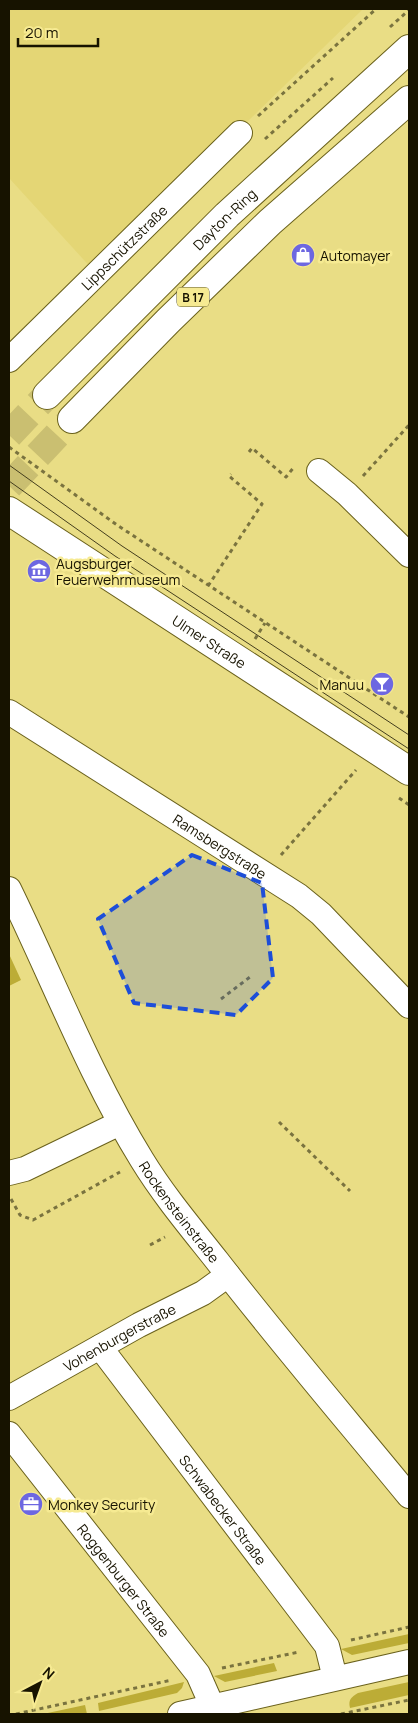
<svg xmlns="http://www.w3.org/2000/svg" width="418" height="1723" font-family="Manrope,sans-serif">
<rect width="100%" height="100%" fill="#e9dd85"/>
<!-- built -->
<polygon fill="#e4d675" points="9,9 363,9 94,271 9,178"/>
<!-- green -->
<g fill="#bcac36">
<polygon points="9,954 21,980 9,986"/>
<polygon points="409,1634 409,1643 352,1655 341,1649"/>
<polygon points="274,1663 277,1671 225,1682 214,1676"/>
<polygon points="184,1682 182,1688 177,1693 99,1711 98,1703"/>
<path d="M409,1682v13l-59,13c-2,-8 1,-11 8,-15z"/>
<polygon points="85,1705 87,1714 43,1714"/>
</g>
<g fill="none" stroke-linecap="round" stroke-linejoin="round">
<!-- trunk-tunnel -->
<g stroke="#cabf71" stroke-width="28" stroke-dasharray="28 14" stroke-linecap="butt">
<polyline points="9,435 47,395"/>
<polyline points="9,486 72,419"/>
</g>
<!-- minor casing -->
<g stroke="#6a611c" stroke-width="26">
<g id="minor">
<path id="s1" d="M9,360l231,-227"/>
<polyline points="319,471 347,494 409,555"/>
<path id="s2" d="M9,712l290,184 22,18 88,92"/>
<path id="s3" d="M9,889c44,90 80,185 133,271 22,36 50,69 76,102 62,80 127,156 191,234"/>
<polyline points="9,1173 25,1169 120,1123"/>
<path id="s4" d="M100,1347l227,299 8,32"/>
<path id="s5" d="M9,1398l130,-73 64,-32 25,-18"/>
<path id="s6" d="M9,1434l189,240 15,34"/>
<polyline points="180,1714 409,1662"/>
</g>
</g>
<!-- tertiary casing -->
<g stroke="#6a611c" stroke-width="30">
<g id="tertiary">
<path id="s7" d="M9,511l400,260"/>
</g>
</g>
<!-- trunk casing -->
<g stroke="#6a611c" stroke-width="30">
<g id="trunk">
<path id="s8" d="M47,395l180,-180 182,-166"/>
<polyline points="72,419 168,321 270,222 409,100"/>
</g>
</g>
<!-- path -->
<g stroke="#7a733f" stroke-width="3" stroke-dasharray="4 4" stroke-linecap="butt">
<polyline points="390,27 409,10"/>
<polyline points="258,116 376,9"/>
<polyline points="265,139 333,78"/>
<polyline points="9,447 117,525 409,717"/>
<polyline points="249,452 252,448 286,477 294,467"/>
<polyline points="363,476 409,425"/>
<polyline points="208,586 262,504 229,476 231,474"/>
<polyline points="255,639 265,623"/>
<polyline points="399,798 409,805"/>
<polyline points="281,855 356,770"/>
<polyline points="221,999 250,977"/>
<polyline points="279,1122 350,1191"/>
<polyline points="11,1199 20,1215 33,1220 120,1172"/>
<polyline points="150,1245 165,1237"/>
<polyline points="351,1640 409,1627"/>
<polyline points="222,1668 299,1652"/>
<polyline points="16,1714 172,1680"/>
<polyline points="341,1714 409,1700"/>
</g>
<!-- minor -->
<use href="#minor" stroke="#fff" stroke-width="24"/>
<!-- tertiary -->
<use href="#tertiary" stroke="#fff" stroke-width="28"/>
<!-- trunk -->
<use href="#trunk" stroke="#fff" stroke-width="28"/>
<!-- tram -->
<g stroke="#443e1d" stroke-width="1">
<polyline points="9,465 122,546 409,735"/>
<polyline points="9,481 115,556 409,749"/>
</g>
</g>
<!-- marked area -->
<path fill="#1d4ed8" fill-opacity="0.2" stroke="#1d4ed8" stroke-width="4" stroke-dasharray="10 6" stroke-linejoin="round" d="M192,855l70,28 11,95 -37,37 -102,-12 -36,-84z"/>
<!-- icons -->
<defs>
<g id="shop-disc" transform="scale(1.25)"><circle r="9.5" fill="#6d67e1" stroke="#f6ea92"/><path d="M-5-2.5h2.3a2.7 3.5 0 0 1 5.4 0H5L5.5 6h-11ZM-1.5-2.5h3a1.5 2.3 0 0 0-3 0Z" fill="#fff"/></g>
<g id="museum-disc" transform="scale(1.25)"><circle r="9.5" fill="#6d67e1" stroke="#f6ea92"/><path d="M0-6L6-3V-2H-6V-3ZM-5-1h2V3h-2ZM-1-1h2V3h-2ZM3-1h2V3H3ZM-6 4H6V6H-6Z" fill="#fff"/></g>
<g id="bar-disc" transform="scale(1.25)"><circle r="9.5" fill="#6d67e1" stroke="#f6ea92"/><path d="M-6-5H6L.8 .8V4.5H3.5V6h-7V4.5H-.8V.8Z" fill="#fff"/></g>
<g id="office-disc" transform="scale(1.25)"><circle r="9.5" fill="#6d67e1" stroke="#f6ea92"/><path d="M-6-3h4V-5.5h4V-3h4V5H-6ZM-1-4.5V-3h2v-1.5ZM-6 0V1H6V0Z" fill="#fff"/></g>
</defs>
<g fill-rule="evenodd">
<use href="#shop-disc" x="303" y="255"/>
<use href="#museum-disc" x="39" y="571"/>
<use href="#bar-disc" x="382" y="684"/>
<use href="#office-disc" x="31" y="1504"/>
</g>
<g text-anchor="middle" dominant-baseline="central" stroke-width="5" stroke-linejoin="round" paint-order="stroke">
<!-- shield labels -->
<rect fill="#f6ea92" stroke="#5a542c" stroke-width="1" x="177" y="287.5" width="32" height="19" rx="4"/>
<g font-size="12" font-weight="bold" fill="#171300">
<text x="193" y="297">B 17</text>
</g>
<!-- street labels -->
<g font-size="14" fill="#171300" stroke="#f6ea92">
<text stroke="none"><textPath href="#s8" startOffset="250">Dayton-Ring</textPath></text>
<text stroke="none"><textPath href="#s1" startOffset="161">Lippschützstraße</textPath></text>
<text stroke="none"><textPath href="#s7" startOffset="239">Ulmer Straße</textPath></text>
<text stroke="none"><textPath href="#s2" startOffset="250">Ramsbergstraße</textPath></text>
<text stroke="none"><textPath href="#s3" startOffset="366">Rockensteinstraße</textPath></text>
<text stroke="none"><textPath href="#s5" startOffset="126">Vohenburgerstraße</textPath></text>
<text stroke="none"><textPath href="#s4" startOffset="204">Schwabecker Straße</textPath></text>
<text stroke="none"><textPath href="#s6" startOffset="186">Roggenburger Straße</textPath></text>
</g>
<!-- poi labels -->
<g font-size="14" fill="#171300" stroke="#f6ea92" text-anchor="start">
<text x="320" y="255">Automayer</text>
<text x="56" y="563">Augsburger<tspan x="56" dy="16">Feuerwehrmuseum</tspan></text>
<text x="364" y="684" text-anchor="end">Manuu</text>
<text x="48" y="1504">Monkey Security</text>
</g>
</g>
<!-- border -->
<rect width="418" height="1723" fill="none" stroke="#171300" stroke-width="20"/>
<!-- north arrow -->
<g transform="translate(40 1683) rotate(41)" stroke="#f6ea92" stroke-width="4" paint-order="stroke">
<path d="M0-4L9 19L0 12L-9 19Z" fill="#171300"/>
<text y="-8" font-size="14" font-weight="bold" text-anchor="middle" fill="#171300">N</text>
</g>
<!-- scale -->
<path d="M18 38v8h80v-8" fill="none" stroke="#171300" stroke-width="2.5"/>
<text x="25" y="38" font-size="15" fill="#171300" stroke="#f6ea92" stroke-width="4" paint-order="stroke">20 m</text>
</svg>
